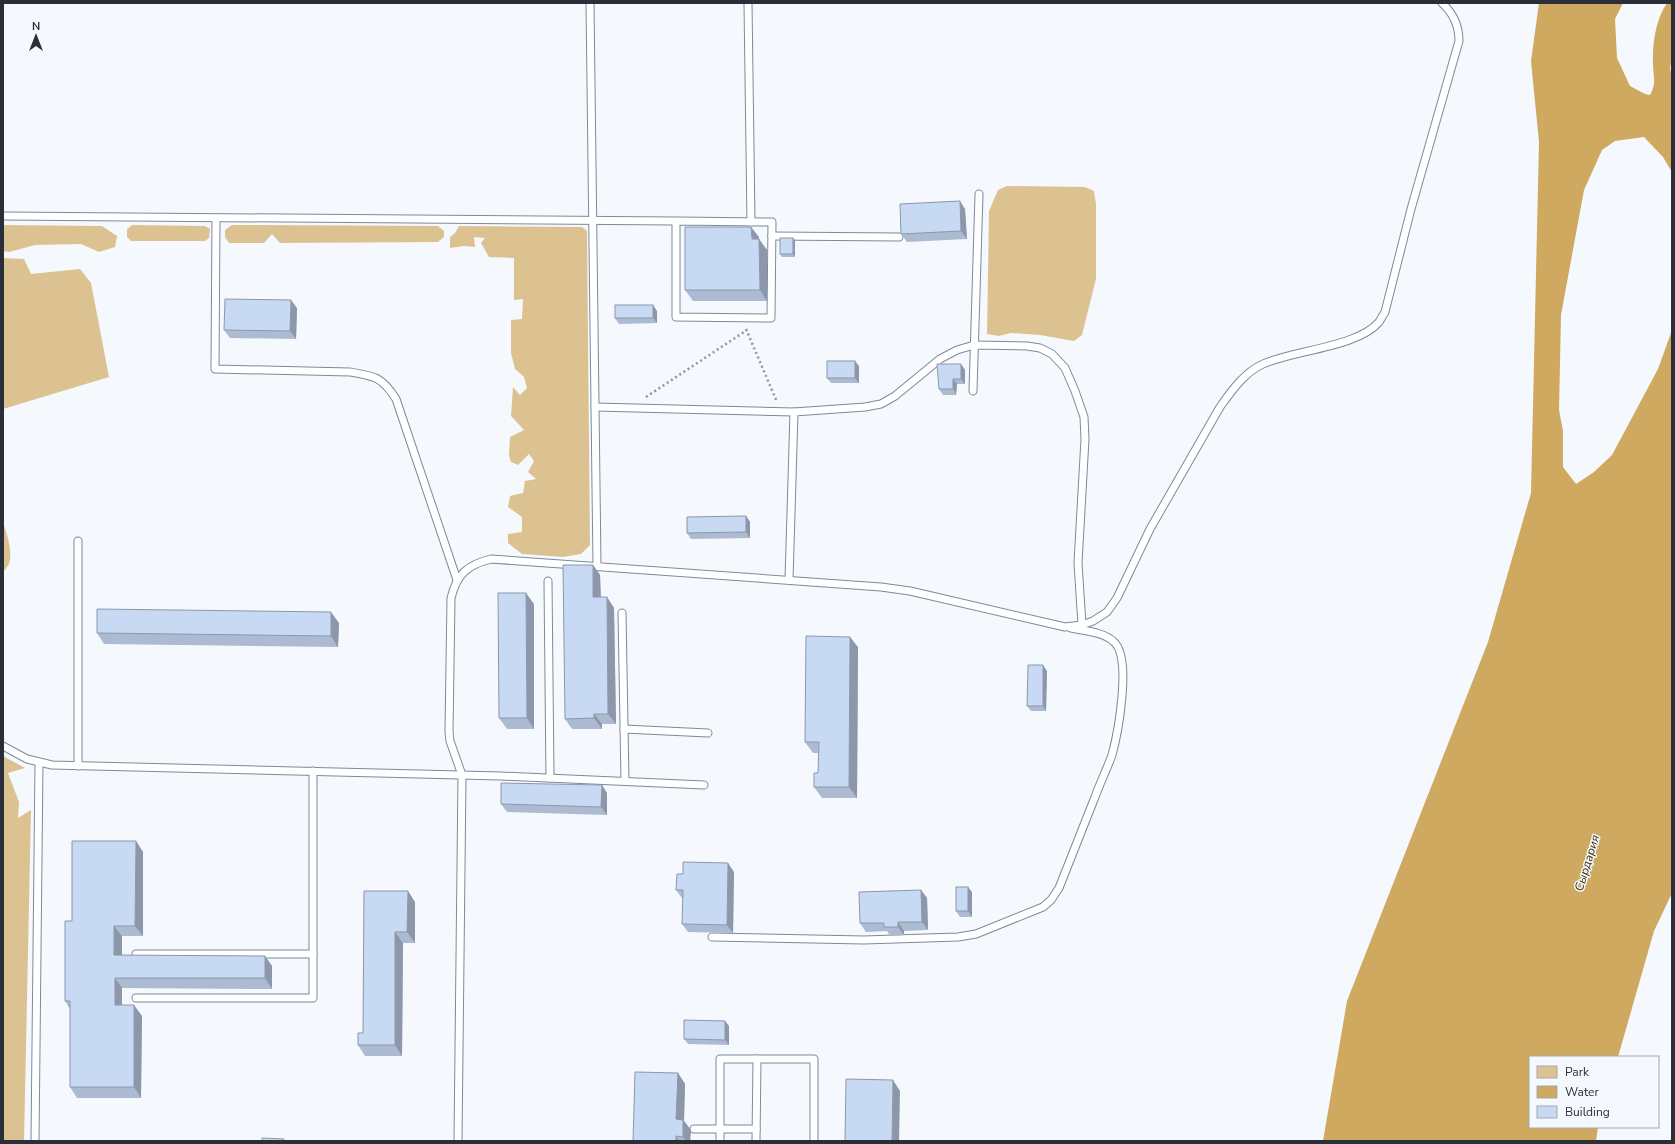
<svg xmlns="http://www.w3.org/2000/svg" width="1675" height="1144" font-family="'Nunito Sans',sans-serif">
<rect width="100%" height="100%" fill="#f5f8fd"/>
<!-- green -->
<g fill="#ddc291">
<polygon points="1007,186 1085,187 1094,191 1096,204 1096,279 1082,335 1074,341 1040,335 1011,333 999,336 987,334 989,211 998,190"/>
<polygon points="3,225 102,226 117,236 115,247 99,252 81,244 35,245 9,252 3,251"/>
<polygon points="132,225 205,226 210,229 209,238 205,241 131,241 127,237 127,229"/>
<polygon points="232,225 438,226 444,231 444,237 438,242 280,243 272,234 264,243 229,243 225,237 225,230"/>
<polygon points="459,226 582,227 587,231 590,545 581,554 563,557 522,554 508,543 508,534 522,532 522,517 508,507 510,496 523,493 525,481 536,479 528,472 534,461 529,454 518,465 511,462 509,456 510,437 524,430 511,416 513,387 520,395 527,388 524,377 515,369 511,353 511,320 522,319 523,299 514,300 514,258 489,257 481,243 485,238 474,237 475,247 464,246 450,248 450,237 455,233"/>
<polygon points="3,258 24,259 31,274 80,269 91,283 109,377 3,409"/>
<path d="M3,523c4,10 10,30 6,41 -2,3 -4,6 -6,8z"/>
<polygon points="3,756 25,768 8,773 19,802 18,818 31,810 24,1141 3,1141"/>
</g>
<!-- water -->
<path fill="#cfa960" d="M1539,3h84l-8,16 2,39 13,28 15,8 5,1c7,-13 3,-18 3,-31 -1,-20 3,-45 14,-61h5v55l-2,10 2,9v95l-9,-15 -19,-20 -29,4 -13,9 -18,40 -23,125 -2,95 4,21v36l13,17 18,-12 18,-17 46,-86 14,-39v563l-18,38 -36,126h-88v70h68l-2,14h-273l24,-140 141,-359 43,-149 8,-351 -8,-81z"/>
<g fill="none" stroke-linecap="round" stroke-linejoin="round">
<!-- service casing -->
<g stroke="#7b899f" stroke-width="9">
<g id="service">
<polyline points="590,3 597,566"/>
<polyline points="748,3 751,222"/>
<polyline points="3,216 676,221 772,222 771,318 676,317 676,221"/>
<path d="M216,218l-1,151 135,3c25,4 32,5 46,27l61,181"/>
<polyline points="772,236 899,237"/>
<polyline points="973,391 979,194"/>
<polyline points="595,407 794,412 865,407 881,404 895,396 940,359 957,350 974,345 1027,346 1040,348 1052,354 1065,368 1075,391 1084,417 1085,439 1078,563 1082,625"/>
<polyline points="789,580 794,412"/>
<polyline points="548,581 550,778"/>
<polyline points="622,613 625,781"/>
<polyline points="624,729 708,733"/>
<polyline points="3,746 27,759 52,765 501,776 704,785"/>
<polyline points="78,766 78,541"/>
<path d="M712,937l152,3 94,-3 18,-3 67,-27 8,-7 8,-12c12,-30 24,-61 36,-91 5,-14 12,-28 17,-42 6,-22 20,-97 2,-113 -10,-10 -29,-11 -43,-14"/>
<polyline points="136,954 313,954"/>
<polyline points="136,998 313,998 313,771"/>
<polyline points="694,1129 756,1129"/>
<polyline points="35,1141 39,763"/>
<path d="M458,1141l4,-366 -12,-34 -1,-9 2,-134c6,-24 16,-33 40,-39l390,28 29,4 155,36 17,-2 11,-4 14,-9 10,-14 33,-69 70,-122c12,-17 25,-35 43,-43 31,-14 95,-17 116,-42 2,-3 4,-7 6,-10l26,-103 48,-168c0,-15 -6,-28 -17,-38"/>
<polyline points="720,1141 720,1059 814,1059 814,1141"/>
<polyline points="756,1141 757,1059"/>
</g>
</g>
<!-- path -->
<g stroke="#91969d" stroke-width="2.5" stroke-dasharray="2 3" stroke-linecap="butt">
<polyline points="746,329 777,402"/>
<polyline points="646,397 747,330"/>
</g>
<!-- service -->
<use href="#service" stroke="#fff" stroke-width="7"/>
</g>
<!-- wall -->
<g fill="#acbbd1">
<polygon points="965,209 967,239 907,242 901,234"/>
<polygon points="759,237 759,239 767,250 767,301 693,301 685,290"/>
<polygon points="793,238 795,240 795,257 782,257 780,254"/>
<polygon points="297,308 296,339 230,338 224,330"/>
<polygon points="657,311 657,323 619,324 615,318"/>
<polygon points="961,364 965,370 965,384 957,384 956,395 943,395 939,389"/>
<polygon points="859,366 859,383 831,383 827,378"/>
<polygon points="746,516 750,522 750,538 691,539 687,533"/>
<polygon points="593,565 600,575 601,597 607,597 614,608 616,724 602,724 602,729 572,729 565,719"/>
<polygon points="534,604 534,729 507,729 499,718"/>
<polygon points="339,623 338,647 104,644 97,633"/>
<polygon points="858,647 857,798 822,798 814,787 818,773 819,753 813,753 805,742"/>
<polygon points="1047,671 1046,711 1031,711 1027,706"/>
<polygon points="607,793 607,815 507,812 501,804"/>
<polygon points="136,841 143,852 143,936 122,936 122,955 265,956 272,966 272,989 122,988 122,1005 142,1016 141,1098 77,1098 70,1087 70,1009 65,1001 72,921"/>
<polygon points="734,872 733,933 688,932 682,924 683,898 682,898 676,890 683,874"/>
<polygon points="921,890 927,898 928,930 904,931 904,935 890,936 887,931 866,932 860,923"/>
<polygon points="364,891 415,902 415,943 403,943 402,1056 365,1056 358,1045 363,1033"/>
<polygon points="972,892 972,917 960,917 956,911"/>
<polygon points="729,1026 729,1045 688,1044 684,1039"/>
<polygon points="678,1073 685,1084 684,1121 691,1130 690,1141 633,1141"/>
</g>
<!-- shaded-wall -->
<g fill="#8c98aa">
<polygon points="960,201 965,209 967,239 961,231"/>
<polygon points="751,227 759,237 759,250 752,239"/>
<polygon points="793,238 795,240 795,257 793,254"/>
<polygon points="759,239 767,250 767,301 760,290"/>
<polygon points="291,300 297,308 296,339 290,331"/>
<polygon points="653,305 657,311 657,323 653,318"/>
<polygon points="855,361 859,366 859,383 855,378"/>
<polygon points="961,364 965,370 965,384 961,379"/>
<polygon points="953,379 957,384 956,395 953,389"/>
<polygon points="746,516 750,522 750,538 746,532"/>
<polygon points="593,565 600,575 601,608 593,597"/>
<polygon points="526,593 534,604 534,729 527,718"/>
<polygon points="607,597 614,608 616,724 608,714"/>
<polygon points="331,612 339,623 338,647 331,636"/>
<polygon points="850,637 858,647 857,798 849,787"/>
<polygon points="1043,665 1047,671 1046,711 1043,706"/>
<polygon points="594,714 602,724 602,729 594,718"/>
<polygon points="602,785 607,793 607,815 601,807"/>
<polygon points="136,841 143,852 143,936 135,926"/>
<polygon points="728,863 734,872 733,933 727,925"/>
<polygon points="968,887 972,892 972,917 968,911"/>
<polygon points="921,890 927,898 928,930 922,922"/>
<polygon points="408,891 415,902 415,943 407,932"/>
<polygon points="898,922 904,931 904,935 898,927"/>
<polygon points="114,926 122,936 122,966 114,955"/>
<polygon points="395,932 403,943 402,1056 395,1045"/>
<polygon points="265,956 272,966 272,989 265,978"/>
<polygon points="115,978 122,988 122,1016 115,1005"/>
<polygon points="134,1005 142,1016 141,1098 134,1087"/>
<polygon points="725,1021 729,1026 729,1045 725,1040"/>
<polygon points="678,1073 685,1084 684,1121 691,1130 690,1141 686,1141 683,1137 676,1119"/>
<polygon points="893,1080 900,1091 899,1141 892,1141"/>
<polygon points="676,1136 679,1141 676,1141"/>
</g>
<!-- building -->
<g fill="#c8d9f3" stroke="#8c98aa">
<polygon points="960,201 961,231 901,234 900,204"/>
<polygon points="685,227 751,227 752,239 759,239 760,290 685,290"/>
<rect x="780" y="238" width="13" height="16"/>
<polygon points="225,299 291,300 290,331 224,330"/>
<rect x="615" y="305" width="38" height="13"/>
<rect x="827" y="361" width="28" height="17"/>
<polygon points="937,364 961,364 961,379 953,379 953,389 939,389"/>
<polygon points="746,516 746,532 687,533 687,517"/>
<polygon points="563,565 593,565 593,597 607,597 608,714 594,714 594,718 565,719"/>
<polygon points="498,593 526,593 527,718 499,718"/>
<polygon points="97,609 331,612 331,636 97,633"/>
<polygon points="806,636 850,637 849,787 814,787 814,773 818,773 819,742 805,742"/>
<polygon points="1028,665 1043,665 1043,706 1027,706"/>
<polygon points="501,783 602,785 601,807 501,804"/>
<polygon points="72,841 136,841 135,926 114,926 114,955 265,956 265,978 115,978 115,1005 134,1005 134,1087 70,1087 70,1001 65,1001 65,921 72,921"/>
<polygon points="683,862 728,863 727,925 682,924 683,890 676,890 677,874 683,874"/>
<rect x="956" y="887" width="12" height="24"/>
<polygon points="921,890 922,922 898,922 898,927 884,927 884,923 860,923 859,892"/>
<polygon points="364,891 408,891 407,932 395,932 395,1045 358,1045 358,1033 363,1033"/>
<polygon points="684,1020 725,1021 725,1040 684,1039"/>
<polygon points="635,1072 678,1073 676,1119 683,1120 683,1137 676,1136 676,1141 633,1141"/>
<polygon points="846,1079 893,1080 892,1141 845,1141"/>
<polygon points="262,1138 284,1139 284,1141 262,1141"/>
</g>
<g text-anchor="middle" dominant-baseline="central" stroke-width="3" stroke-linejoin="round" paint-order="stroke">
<!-- water labels -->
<g font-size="12" font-style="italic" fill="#3e2e0e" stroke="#f5f8fd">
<text transform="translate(1587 863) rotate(-73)">Сырдария</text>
</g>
</g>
<!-- border -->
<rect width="1675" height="1144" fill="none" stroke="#292f39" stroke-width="8"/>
<!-- legend -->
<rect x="1529" y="1056" width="130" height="72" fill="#f5f8fd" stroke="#a3a8af"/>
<rect x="1537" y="1066" width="20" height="12" fill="#ddc291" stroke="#a3a8af"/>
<text x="1565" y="1076" font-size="12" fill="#292f39">Park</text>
<rect x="1537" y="1086" width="20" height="12" fill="#cfa960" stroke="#a3a8af"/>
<text x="1565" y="1096" font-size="12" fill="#292f39">Water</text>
<rect x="1537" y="1106" width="20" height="12" fill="#c8d9f3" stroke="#a3a8af"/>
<text x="1565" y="1116" font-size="12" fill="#292f39">Building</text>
<!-- north arrow -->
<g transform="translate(36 36)" stroke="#f5f8fd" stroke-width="3" paint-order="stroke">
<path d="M0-3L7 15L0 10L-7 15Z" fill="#292f39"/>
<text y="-6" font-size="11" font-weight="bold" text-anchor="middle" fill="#292f39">N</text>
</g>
</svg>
